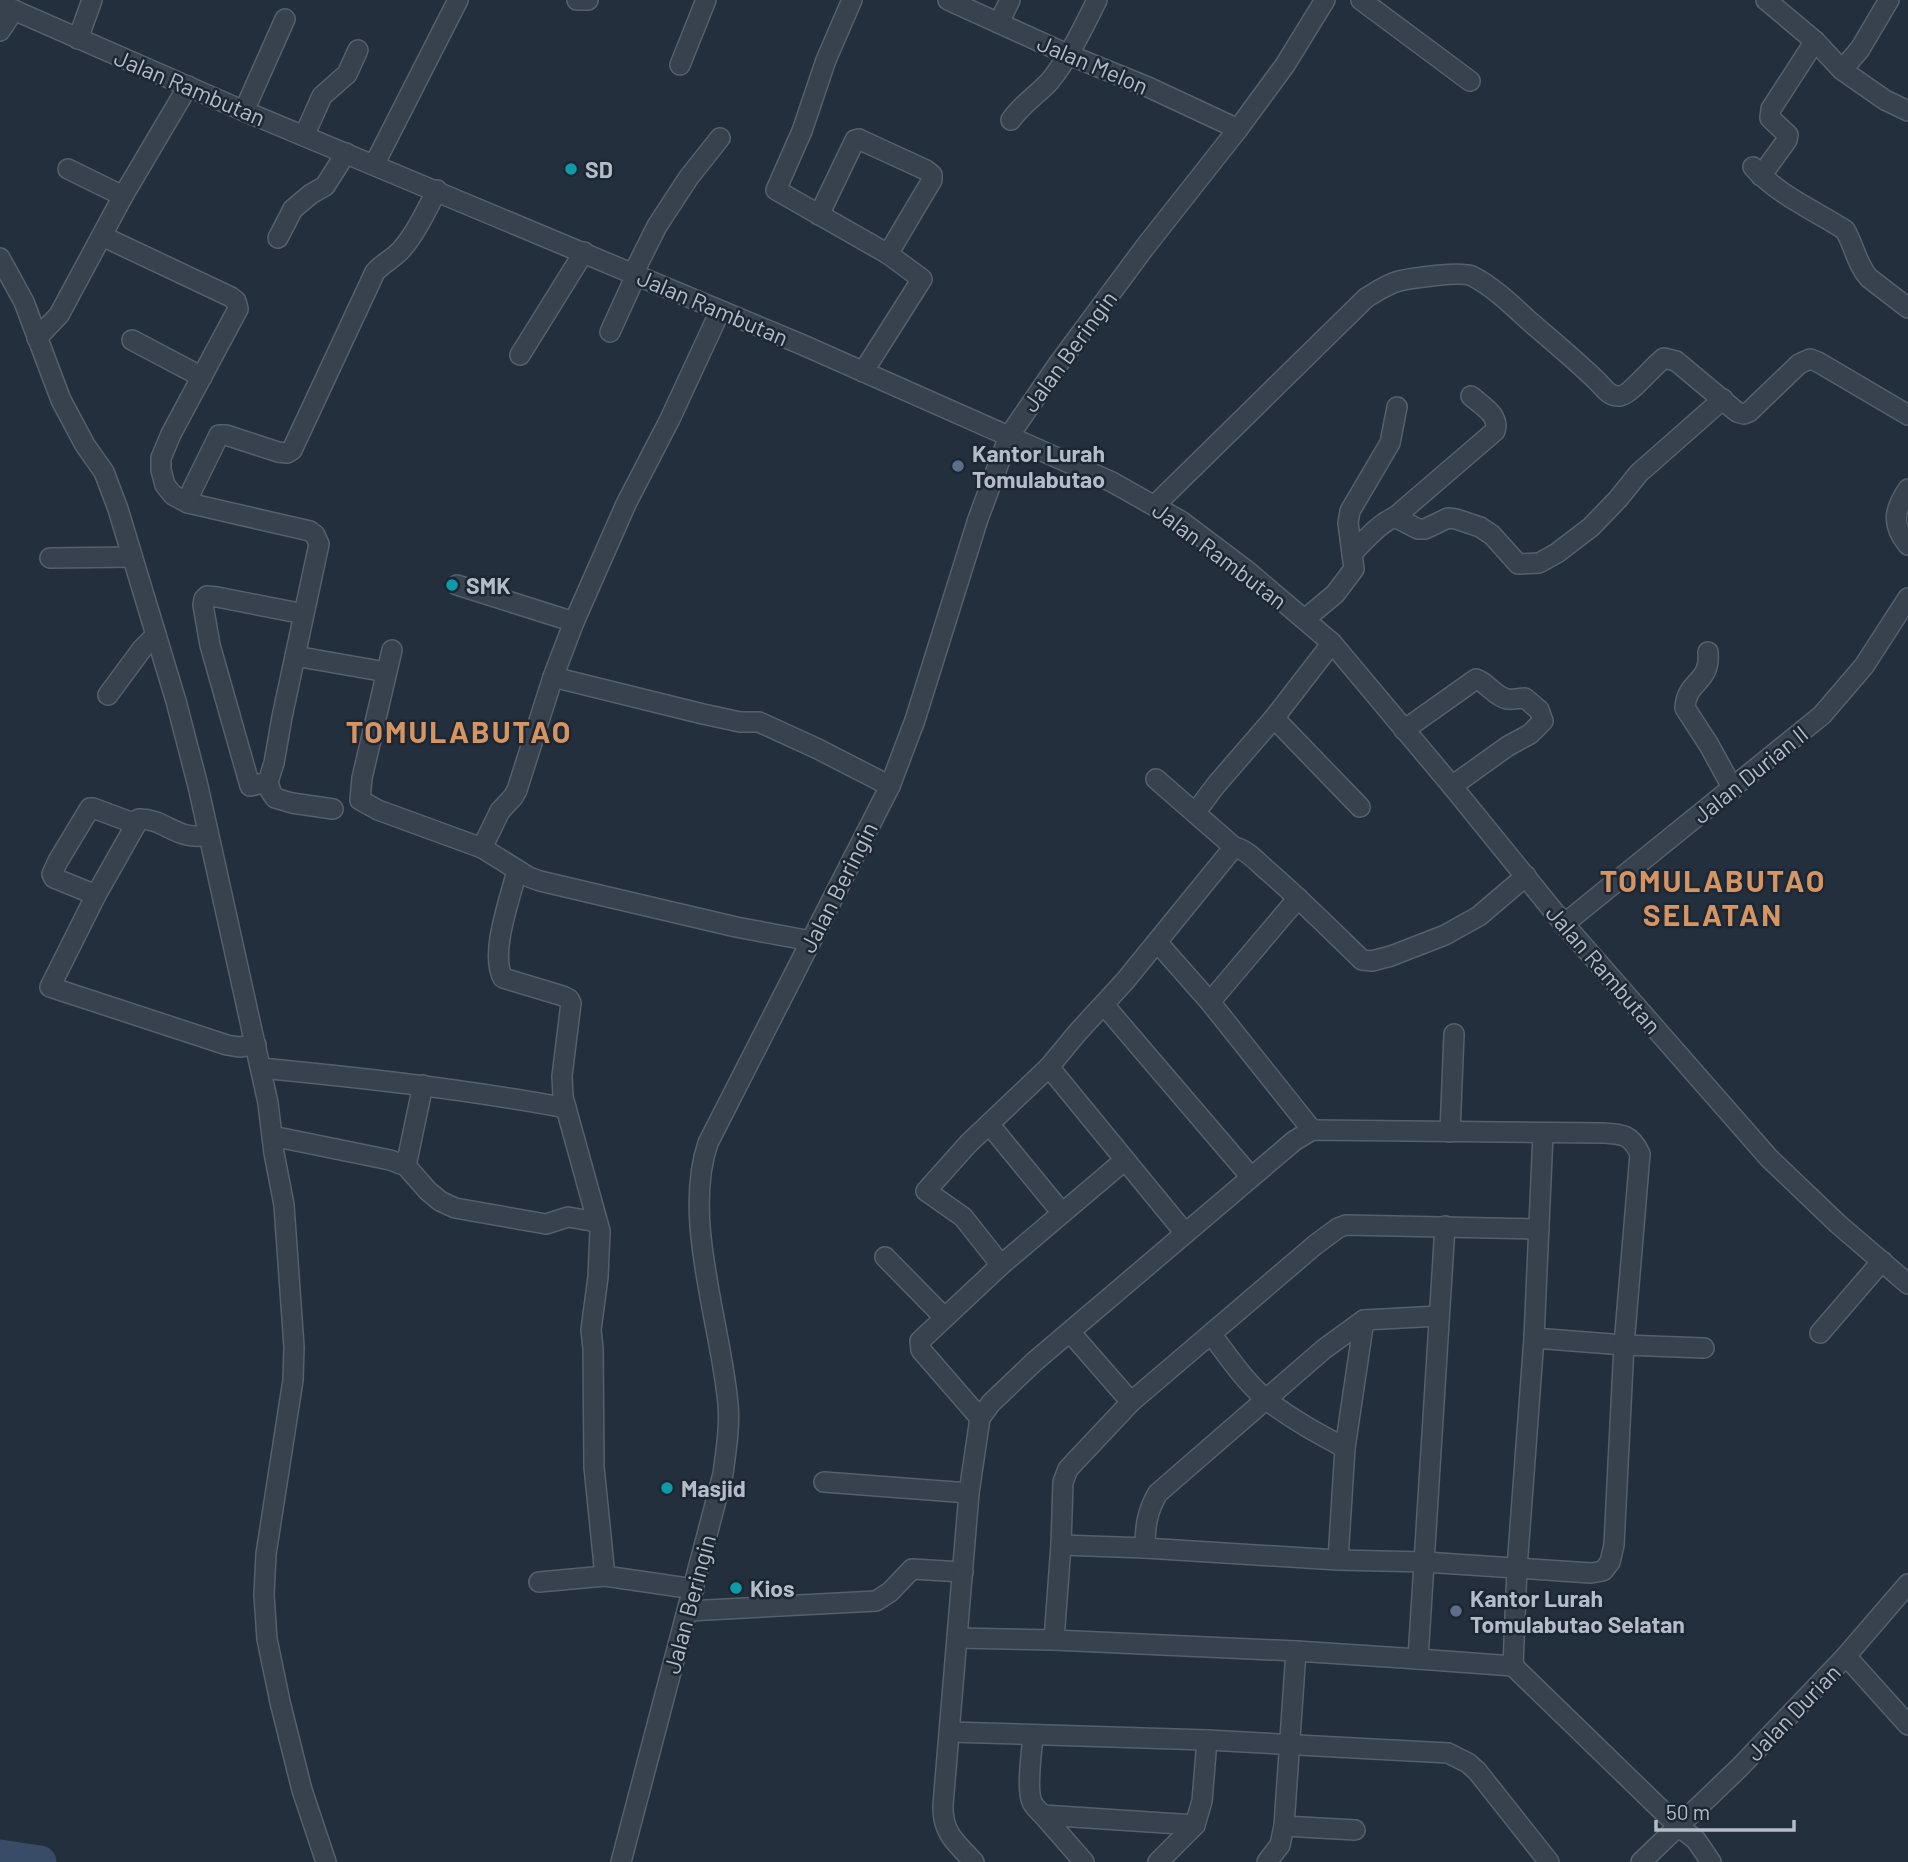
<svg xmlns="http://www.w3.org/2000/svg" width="1908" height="1862" font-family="Barlow,sans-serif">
<rect width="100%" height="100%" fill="#242f3e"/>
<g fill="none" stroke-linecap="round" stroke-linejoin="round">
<!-- river -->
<polyline stroke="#394c67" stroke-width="33" points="0,1856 40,1862"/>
<!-- minor casing -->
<g stroke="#565f6c" stroke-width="22">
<g id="minor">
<polyline points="577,0 588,0"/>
<polyline points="852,0 826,60 802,131 776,190 888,254 922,279 863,372"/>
<polyline points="948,0 1069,55 1148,87 1238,129"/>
<polyline points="1361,0 1470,81"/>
<polyline points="1766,0 1815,41 1842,70 1885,100 1908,111"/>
<polyline points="0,4 244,111 803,345 1112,482 1181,521 1246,570 1332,643 1452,786 1564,924 1769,1158 1838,1224 1908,1284"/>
<polyline points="999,23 1010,0"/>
<polyline points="0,31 14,10"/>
<polyline points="78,39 92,0"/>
<polyline points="680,65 706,0"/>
<polyline points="1842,70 1860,49 1889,0"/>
<polyline points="244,111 285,19"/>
<path d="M1011,120c10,-15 27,-26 39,-39 20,-25 33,-53 47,-81"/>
<polyline points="304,136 322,96 347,74 358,50"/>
<polyline points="374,165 458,0"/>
<path d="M1753,167c25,28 61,43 92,63 9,15 12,35 24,48l39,30"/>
<polyline points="68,169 123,196"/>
<polyline points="1761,176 1787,140 1788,135 1770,118 1771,109 1815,41"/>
<polyline points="819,215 855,140 859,139 865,142 926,170 932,175 932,180 888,254"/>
<polyline points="102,236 231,297 236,301 238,309 171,434 161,458 161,470 165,485 173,495 188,503 310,531 315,535 319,544 282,717 274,763 268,782 250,786 210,645 203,605 204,599 207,596 217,597 304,614"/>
<polyline points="278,238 293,209 311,194 325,186 346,153"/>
<polyline points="0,258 24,302 61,400 85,445 104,472 118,509 176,701 198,786 268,1103 274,1153 284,1205 294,1347 293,1380 266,1554 264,1595 267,1639 280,1702 302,1790 326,1862"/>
<polyline points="633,274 657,226 689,177 720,138"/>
<polyline points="610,332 636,275"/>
<polyline points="37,338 59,315 123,196 188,86"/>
<polyline points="132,340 202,377"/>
<polyline points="520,355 584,252"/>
<path d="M1908,489c-14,21 -17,35 0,56"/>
<path d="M188,503l4,-13 27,-55h7l52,17 9,1 5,-3 83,-178c9,-10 18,-13 26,-22 15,-17 25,-39 36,-60"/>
<path d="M1155,505l211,-207c10,-6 21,-14 33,-17 13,-3 62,-10 73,-5 20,10 39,28 55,43 23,20 46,39 68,60 8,7 13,18 25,17 10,-1 33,-30 44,-38l12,3 61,51 7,2 5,-2 50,-48 11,-5 8,3 90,53"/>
<path d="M1395,517l100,-86c5,-16 -13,-25 -24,-35"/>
<path d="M1352,553c14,-13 26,-29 43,-36l23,12h7l23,-11 8,1 24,8 12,8 26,29 21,-1 18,-10 34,-26 27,-28 21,-26 84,-74"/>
<polyline points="50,558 132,557"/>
<polyline points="457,585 574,622"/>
<polyline points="1305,619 1335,594 1354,569 1348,523 1350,511 1390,443 1397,407"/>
<polyline points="392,650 362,778 360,800 378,810 482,848 500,811 513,797 517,790 553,677 574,622 626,504 670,419 720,311"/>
<path d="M1708,652c3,32 -22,28 -23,56l24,37 24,44"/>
<polyline points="295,656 386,672"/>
<polyline points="553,677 703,714 740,722 759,722 818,749 890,786"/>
<polyline points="108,695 142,649 156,635"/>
<polyline points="1274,718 1360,807"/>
<path d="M1404,730l72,-51c12,4 18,17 31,20 6,1 12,-1 18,-1l14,12 4,11 -13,13 -22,12 -56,40"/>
<polyline points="1156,779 1234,847"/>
<polyline points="268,782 271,792 275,798 292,803 333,809"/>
<polyline points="1195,813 1216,785 1274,718 1332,643"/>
<path d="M208,835c-30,7 -44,-17 -69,-16l-43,76 -46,92 177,58 12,2 17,-2"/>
<polyline points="482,848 529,877 540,881 736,927 811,941"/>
<polyline points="96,895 54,878 52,874 58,861 90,808 93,808 136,824"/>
<polyline points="1564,924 1822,715 1864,666 1908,598"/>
<polyline points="1157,942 1210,1002 1312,1130"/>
<polyline points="1210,1002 1298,898"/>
<polyline points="1104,1005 1251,1177"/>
<polyline points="1049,1067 1185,1233"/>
<path d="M261,1068c102,10 204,21 305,40l-3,-11 -1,-21 9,-73 -2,-4 -6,-3 -60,-18c-14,-25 8,-81 14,-108"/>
<polyline points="566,1108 600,1231 598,1277 591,1330 593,1348 594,1467 605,1576 694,1589"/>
<polyline points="989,1124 1062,1213"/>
<polyline points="1450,1132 1454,1034"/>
<polyline points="1543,1134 1534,1338 1517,1568 1513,1666 1678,1826 1696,1840 1711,1862"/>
<polyline points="272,1136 390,1160 406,1166 428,1191 440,1201 455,1208 546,1224 568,1217 597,1222"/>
<polyline points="406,1166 423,1085"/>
<polyline points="885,1257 944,1317"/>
<path d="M1001,1265l-38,-48 -37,-26 42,-47 81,-77 29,-35 47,-51 109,-134c13,2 25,17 35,25 32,28 62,58 93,88l10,1 19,-5 54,-21 34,-19 47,-40"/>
<polyline points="1070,1332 1131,1402"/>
<polyline points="1820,1333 1882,1261"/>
<path d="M1211,1334c17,22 34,48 56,66 24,19 52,34 78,48"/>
<polyline points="1534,1338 1624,1345 1704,1348"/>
<polyline points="980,1418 921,1350 920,1341 1001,1265 1125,1160"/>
<polyline points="824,1482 969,1493"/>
<path d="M1145,1548c0,-21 2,-37 13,-55l166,-144 40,-29 75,-4"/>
<polyline points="1338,1560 1345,1448 1364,1320"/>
<polyline points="539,1582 605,1576"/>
<polyline points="688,1611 876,1601 890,1592 912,1569 963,1572"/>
<polyline points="957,1638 1054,1640 1296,1651 1284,1826 1355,1830"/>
<polyline points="1054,1640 1061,1545 1063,1482 1068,1469 1131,1402 1315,1245 1338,1228 1346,1225 1539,1229"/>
<polyline points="1296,1651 1418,1659 1445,1226"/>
<polyline points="1846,1656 1908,1725"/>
<polyline points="1418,1659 1513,1666"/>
<polyline points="950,1732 1207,1740 1448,1753 1468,1763 1477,1771 1549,1862"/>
<path d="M1033,1735c-1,16 -7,53 -1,67 2,5 7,9 11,13l152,10"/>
<polyline points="1043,1815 1084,1862"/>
<path d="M621,1862l102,-388c3,-24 7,-46 5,-70 -7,-80 -46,-185 -20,-261l182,-357 25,-66 63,-201 31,-83 50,-73 86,-116 93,-118 47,-64 40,-65"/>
<path d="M974,1862c-18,-19 -32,-29 -31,-57l26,-312 11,-75 11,-15 43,-41 260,-221 18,-11 290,3c20,1 29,1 38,21l-16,191 -10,200 -4,17 -7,9 -12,2 -166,-11 -87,-2 -193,-12 -84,-3"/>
<polyline points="1158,1862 1195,1825 1202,1801 1207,1740"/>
<polyline points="1267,1862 1280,1845 1284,1826"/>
<polyline points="1641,1862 1739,1768 1846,1656 1908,1584"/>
</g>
</g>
<!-- minor -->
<use href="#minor" stroke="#38414e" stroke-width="19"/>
</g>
<!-- markers -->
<g fill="#0f9aa8" stroke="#1d2633" stroke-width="2.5">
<circle cx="571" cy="169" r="7"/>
<circle cx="452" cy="585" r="7"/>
<circle cx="667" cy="1488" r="7"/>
<circle cx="736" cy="1588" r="7"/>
</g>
<g fill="#5c6f8a" stroke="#1d2633" stroke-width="2.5">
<circle cx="958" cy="466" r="7"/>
<circle cx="1456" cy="1611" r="7"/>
</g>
<g text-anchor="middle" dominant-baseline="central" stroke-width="5" stroke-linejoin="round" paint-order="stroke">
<!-- street labels -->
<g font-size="23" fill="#b4bcc9" stroke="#1d2633">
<text transform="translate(1093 64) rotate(23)">Jalan Melon</text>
<text transform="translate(190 87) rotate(23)">Jalan Rambutan</text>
<text transform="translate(713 307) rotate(23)">Jalan Rambutan</text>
<text transform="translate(1069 351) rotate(-54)">Jalan Beringin</text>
<text transform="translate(1220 555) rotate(37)">Jalan Rambutan</text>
<text transform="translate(1750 774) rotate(-39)">Jalan Durian II</text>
<text transform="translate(838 887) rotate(-63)">Jalan Beringin</text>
<text transform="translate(1604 969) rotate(49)">Jalan Rambutan</text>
<text transform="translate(689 1604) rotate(-75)">Jalan Beringin</text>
<text transform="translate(1793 1712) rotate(-46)">Jalan Durian</text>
</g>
<!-- poi labels -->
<g font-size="23" font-weight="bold" fill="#b4bcc9" stroke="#1d2633" text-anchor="start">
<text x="585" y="169">SD</text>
<text x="972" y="453">Kantor Lurah<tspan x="972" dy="26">Tomulabutao</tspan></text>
<text x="466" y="585">SMK</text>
<text x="681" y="1488">Masjid</text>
<text x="750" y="1588">Kios</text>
<text x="1470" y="1598">Kantor Lurah<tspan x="1470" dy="26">Tomulabutao Selatan</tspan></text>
</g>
<!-- district labels -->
<g font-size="30" font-weight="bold" letter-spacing="2" fill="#d59563" stroke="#1d2633">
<text x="459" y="731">TOMULABUTAO</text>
<text x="1713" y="880">TOMULABUTAO<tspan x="1713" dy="34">SELATAN</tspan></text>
</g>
</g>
<!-- scale -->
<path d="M1656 1820v10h138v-10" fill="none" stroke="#b4bcc9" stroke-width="3.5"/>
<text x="1666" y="1820" font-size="21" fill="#b4bcc9" stroke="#1d2633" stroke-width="5" paint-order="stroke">50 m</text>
</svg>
